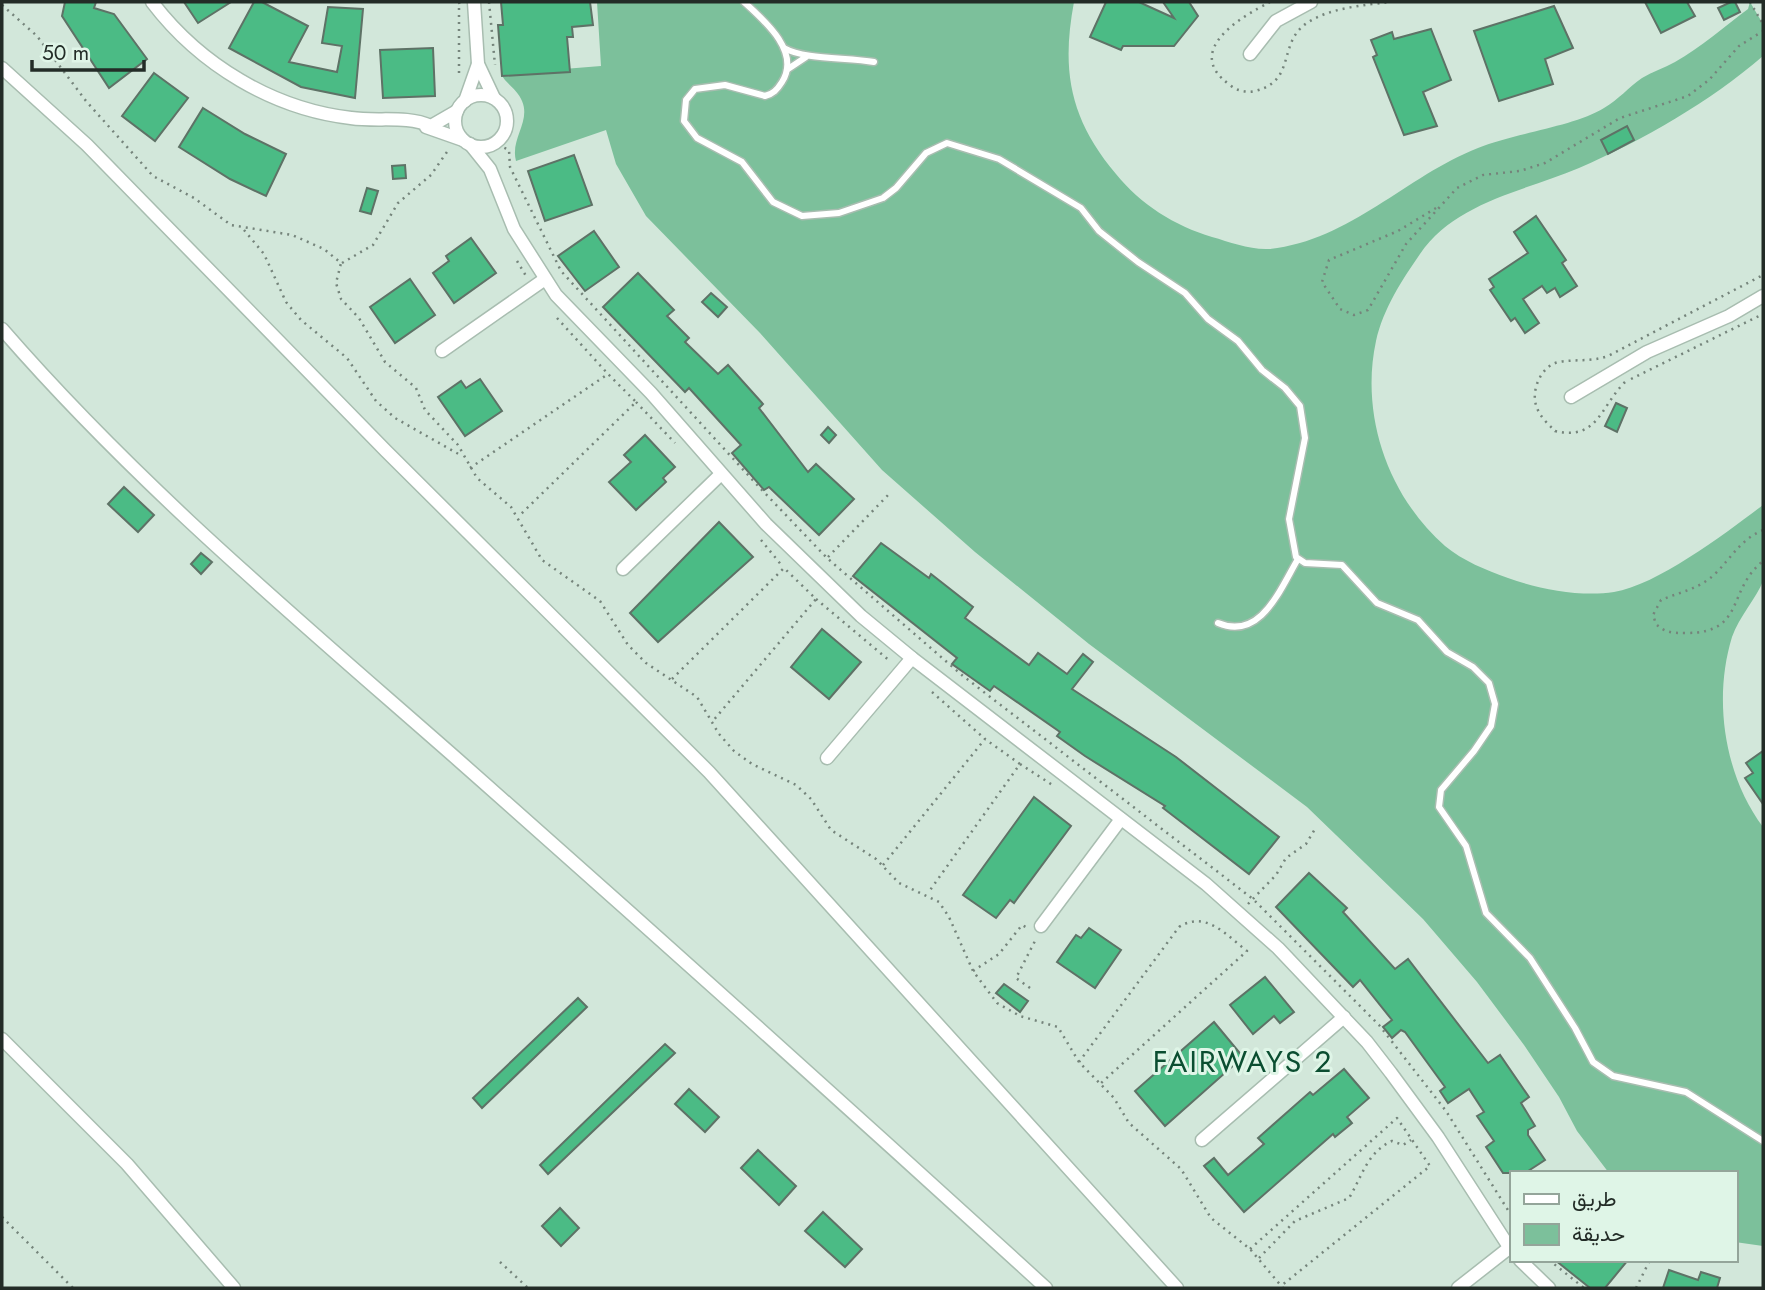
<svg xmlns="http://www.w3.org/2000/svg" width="1765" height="1290" font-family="Jost,Vazirmatn,sans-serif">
<rect width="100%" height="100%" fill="#d2e7da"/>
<!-- green -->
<path fill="#7cc09b" d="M597,2h477c-13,69 -4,117 42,172 24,30 59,52 96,63 18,5 38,13 57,12 81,-8 137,-73 209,-101 36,-15 95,-21 126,-40 14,-8 25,-21 38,-30 10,-6 22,-10 33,-16 26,-15 49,-35 73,-53l2,-7 13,22v32c-53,46 -120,84 -184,112 -54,23 -124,34 -159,86 -18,26 -37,55 -44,87 -16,74 12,155 69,205 18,15 41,24 63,32 31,11 72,19 106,14 44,-7 113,-60 149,-87 0,17 2,62 0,76 -6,16 -24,36 -31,56 -19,62 -8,138 31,190v419l-28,-4v-69h-126l-32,-42 -18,-34 -35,-52 -47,-63 -54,-63 -116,-112 -218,-163 -114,-92 -93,-82 -122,-137 -114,-117 -30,-52 -10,-34 -90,31c-6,-22 15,-39 6,-60 -4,-11 -16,-17 -21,-27l100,-8z"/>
<!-- building -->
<g fill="#4bbb85" stroke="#5e7266" stroke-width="2">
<polygon points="65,2 96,2 94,8 114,14 147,59 109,88 62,16"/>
<polygon points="184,2 231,2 198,23"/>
<polygon points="254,2 262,2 308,26 289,62 337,72 342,46 322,43 328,7 363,9 355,98 301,87 229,48"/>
<polygon points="501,2 590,2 593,25 572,27 573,37 567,37 570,72 502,76 498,25 503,25"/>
<polygon points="1106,2 1139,2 1174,18 1163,2 1189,2 1198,16 1174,46 1123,46 1121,50 1090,37"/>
<polygon points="1645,2 1687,2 1695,16 1661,33"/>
<polygon points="1731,2 1735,2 1740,12 1724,20 1718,8"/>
<polygon points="1554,6 1573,48 1545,59 1553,84 1499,101 1474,31"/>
<polygon points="1431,29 1451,80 1423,92 1437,126 1404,135 1373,57 1377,55 1371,40 1392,32 1394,39"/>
<polygon points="433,48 435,96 383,98 380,50"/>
<polygon points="154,73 188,98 155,141 122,116"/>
<polygon points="203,108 245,134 286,154 266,196 230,179 179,147"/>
<polygon points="1627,126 1634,140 1608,154 1601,140"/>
<polygon points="574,155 592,205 545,221 528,171"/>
<polygon points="405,165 406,178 393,179 392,166"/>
<polygon points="367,188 378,191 371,214 360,211"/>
<polygon points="1536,216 1566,260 1562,263 1577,286 1560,297 1555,288 1547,293 1542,286 1523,299 1539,323 1525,333 1515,318 1511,321 1490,290 1494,287 1489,279 1528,253 1514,232"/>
<polygon points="594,231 619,267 585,291 558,256"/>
<polygon points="471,238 496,273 454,303 433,273 449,261 446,256"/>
<polygon points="638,273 674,310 667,316 689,338 685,342 718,374 728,365 763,404 759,408 808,472 816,464 854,499 819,535 769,487 764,490 732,453 741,445 689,388 685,392 603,307"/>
<polygon points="410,279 435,315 395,343 370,307"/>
<polygon points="711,293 727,307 718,317 702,302"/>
<polygon points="480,379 502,411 465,436 438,397 461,381 466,388"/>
<polygon points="1616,403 1627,408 1617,432 1605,426"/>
<polygon points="828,427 836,435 829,443 821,435"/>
<polygon points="645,435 675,467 663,478 666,482 636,510 609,482 631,462 624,455"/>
<polygon points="124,487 154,515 138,532 108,504"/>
<polygon points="719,522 753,557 658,642 630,613"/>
<polygon points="881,543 929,578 931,574 973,607 965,618 1029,665 1038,653 1067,674 1083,654 1093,662 1072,689 1176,757 1279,837 1249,874 1163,808 1165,806 1085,756 1057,736 1060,732 994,686 990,691 952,664 957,658 853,576"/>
<polygon points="201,553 212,562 201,574 191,564"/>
<polygon points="822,629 861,662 829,699 791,667"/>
<polygon points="1763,751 1763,804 1745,778 1753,773 1746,763"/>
<polygon points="1034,797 1071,826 1014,903 1010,900 996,918 963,895"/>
<polygon points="1309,873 1347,908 1343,912 1395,969 1408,959 1488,1063 1500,1055 1529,1097 1521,1103 1535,1126 1528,1130 1528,1135 1545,1160 1525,1173 1503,1173 1486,1147 1494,1141 1477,1116 1484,1112 1469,1089 1448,1103 1440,1091 1445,1087 1405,1032 1401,1030 1392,1038 1383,1027 1392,1020 1360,980 1353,987 1276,907"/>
<polygon points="1089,928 1121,950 1095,988 1057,962 1076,935 1081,938"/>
<polygon points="1265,977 1294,1012 1280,1023 1274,1016 1253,1034 1230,1005"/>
<polygon points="1004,984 1028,1001 1020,1012 996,993"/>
<polygon points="578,998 587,1007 482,1108 473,1098"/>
<polygon points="1214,1022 1243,1057 1165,1126 1135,1091"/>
<polygon points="665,1044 675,1053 548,1174 540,1165"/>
<polygon points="1344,1069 1369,1098 1347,1117 1352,1123 1335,1137 1333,1134 1244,1212 1204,1166 1214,1158 1228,1175 1264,1144 1258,1138 1310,1092 1313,1095"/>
<polygon points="689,1089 719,1117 705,1132 675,1104"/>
<polygon points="758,1150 796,1186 779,1205 741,1168"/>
<polygon points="560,1208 579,1228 561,1246 542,1226"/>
<polygon points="823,1212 862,1249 845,1267 805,1231"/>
<polygon points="1555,1260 1628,1260 1605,1288 1590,1288"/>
<polygon points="1669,1270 1698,1280 1701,1272 1720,1278 1717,1288 1663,1288"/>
</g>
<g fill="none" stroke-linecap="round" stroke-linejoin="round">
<!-- service casing -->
<g stroke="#a8bdb0" stroke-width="9">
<g id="service">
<path d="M744,2c21,19 57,50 38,80 -5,8 -9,12 -17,14l-40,-11 -30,4 -9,11 -2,21 13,17 45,24 31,40 29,14 37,-3 44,-15 13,-10 30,-35 21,-10 52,16 82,49 18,23 39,31 47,31 23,26 30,22 24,29 23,18 15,18 5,32 -16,81 7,38 9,6 37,2 35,38 41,17 29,32 26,15 16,16 6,21 -4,22 -17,25 -33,39 -2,17 27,39 20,67 44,45 45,70 18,34 20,14 73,16 77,49"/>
<path d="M784,48c21,12 64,9 90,14"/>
<polyline points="788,69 806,57"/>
<path d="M1218,623c43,18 62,-34 80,-64"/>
</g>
</g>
<!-- minor casing -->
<g stroke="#a8bdb0" stroke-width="15">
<g id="minor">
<path d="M152,2c48,63 121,107 199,116 27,4 55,-3 80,8l26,-15"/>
<polyline points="474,2 478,64 494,98"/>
<polyline points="1250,54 1276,21 1311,2"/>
<polyline points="2,68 87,145 386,451 709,772 1177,1288"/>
<circle cx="481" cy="121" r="26"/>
<polyline points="465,101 478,64"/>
<polyline points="426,127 463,140"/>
<polyline points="470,144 490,169 514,229 556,295 651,393 766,524 861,616 912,658 1206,884 1278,948 1367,1042 1391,1073 1438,1137 1511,1250"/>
<path d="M2,329c137,158 298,292 455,430 198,175 394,351 589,529"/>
<polyline points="442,351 545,279"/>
<polyline points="1571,397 1647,352 1729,316 1763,296"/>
<polyline points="623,569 721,474"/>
<polyline points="827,758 912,658"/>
<polyline points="1041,926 1121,819"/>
<polyline points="2,1039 127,1164 234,1288"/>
<polyline points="1202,1140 1344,1017"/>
<polyline points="1520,1260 1549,1288"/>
<polyline points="1458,1288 1509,1248"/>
</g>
</g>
<!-- path -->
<g stroke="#75847b" stroke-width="2.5" stroke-dasharray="2 5" stroke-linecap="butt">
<polyline points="459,2 460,7"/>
<polyline points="489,2 495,65"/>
<path d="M1270,2c-29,15 -88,49 -40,83 7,6 17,8 25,6 42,-10 22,-48 52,-68 22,-15 57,-18 83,-21"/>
<polyline points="1750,2 1763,24"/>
<polyline points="2,5 37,36 86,101 153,176 194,198 231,225 292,235 324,249 341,263 336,283 341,299 359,318 385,362 416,388 425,410 458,445 477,478 511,507 542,560 600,601 628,645 646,663 697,697 719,734 734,751 752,764 796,785 811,799 831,830 876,859 899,883 939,902 949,917 973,971 997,1003 1020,1016 1058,1027 1079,1062 1114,1098 1129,1123 1181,1169 1211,1218 1250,1249 1283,1288"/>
<polyline points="459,8 459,74"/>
<polyline points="498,145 509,150 510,167 561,271 760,488 827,558 963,676 1253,899 1379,1025 1446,1111 1511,1215"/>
<polyline points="1436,208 1398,231 1329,260 1322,282 1340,309 1354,315 1368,310 1406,244 1457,188 1483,175 1520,171 1545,163 1620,118 1688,96 1709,80 1739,46 1763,31"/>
<polyline points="244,230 264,254 286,302 301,320 347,358 376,401 395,418 462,456"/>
<polyline points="517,261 526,276"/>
<polyline points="342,263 373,245 398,203 431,175 449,149"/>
<polyline points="557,318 608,374"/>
<polyline points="1631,379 1763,314"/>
<path d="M1625,382c-25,25 -27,59 -70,49 -7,-7 -16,-15 -19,-26 -5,-16 6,-40 23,-43 17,-3 32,0 49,-6l155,-81"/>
<polyline points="636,402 675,443"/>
<polyline points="470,468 608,374 636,402 519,516"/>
<path d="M1763,530c-23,10 -31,27 -48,44 -16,15 -35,18 -54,26l-8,15 3,9c9,9 17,9 30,9 60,0 40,-42 77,-72"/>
<polyline points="761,540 783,567"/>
<polyline points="828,557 891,492"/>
<polyline points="816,599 891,662"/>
<polyline points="672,679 784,568 816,599 712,722"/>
<polyline points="932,692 985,739"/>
<polyline points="1020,764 1054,786"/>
<polyline points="883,865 985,739 1020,764 928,893"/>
<polyline points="1248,904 1276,875 1286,858 1306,844 1315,829"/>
<polyline points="973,971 999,954 1022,925 1029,929"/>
<polyline points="1030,988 1016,978 1036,939"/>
<path d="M1079,1062l100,-135c27,-17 47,8 68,24l-147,133"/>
<polyline points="2,1217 73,1288"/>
<polyline points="1250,1249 1397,1118 1430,1166 1281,1286"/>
<path d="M1259,1258l36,-37 54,-23c13,-21 18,-46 43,-57l11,4 8,-5"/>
<polyline points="1549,1260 1584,1288"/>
<polyline points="500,1262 528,1288"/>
<polyline points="1636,1288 1650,1260"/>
</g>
<!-- service -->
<use href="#service" stroke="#fff" stroke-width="6"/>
<!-- minor -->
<use href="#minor" stroke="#fff" stroke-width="12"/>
</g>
<g text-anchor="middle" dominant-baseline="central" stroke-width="6" stroke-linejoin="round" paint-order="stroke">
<!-- neighbourhood labels -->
<g font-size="30" letter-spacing="2" fill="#0b4e31" stroke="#dff5e7">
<text x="1243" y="1061">FAIRWAYS 2</text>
</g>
</g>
<!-- border -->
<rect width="1765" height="1290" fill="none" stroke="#232c27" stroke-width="7"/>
<!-- legend -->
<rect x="1510" y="1171" width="228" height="91" fill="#dff5e7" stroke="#94a59a" stroke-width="2"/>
<rect x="1524" y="1194" width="35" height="10" fill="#ffffff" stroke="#94a59a" stroke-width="2"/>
<text x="1572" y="1206" font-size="21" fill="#232c27">طريق</text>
<rect x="1524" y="1224" width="35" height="21" fill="#7cc09b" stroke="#94a59a" stroke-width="2"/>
<text x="1572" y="1241" font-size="21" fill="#232c27">حديقة</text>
<!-- scale -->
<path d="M32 60v10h112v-10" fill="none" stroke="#232c27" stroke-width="3.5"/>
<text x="42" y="60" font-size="21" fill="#232c27" stroke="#dff5e7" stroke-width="5" paint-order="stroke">50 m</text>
</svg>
